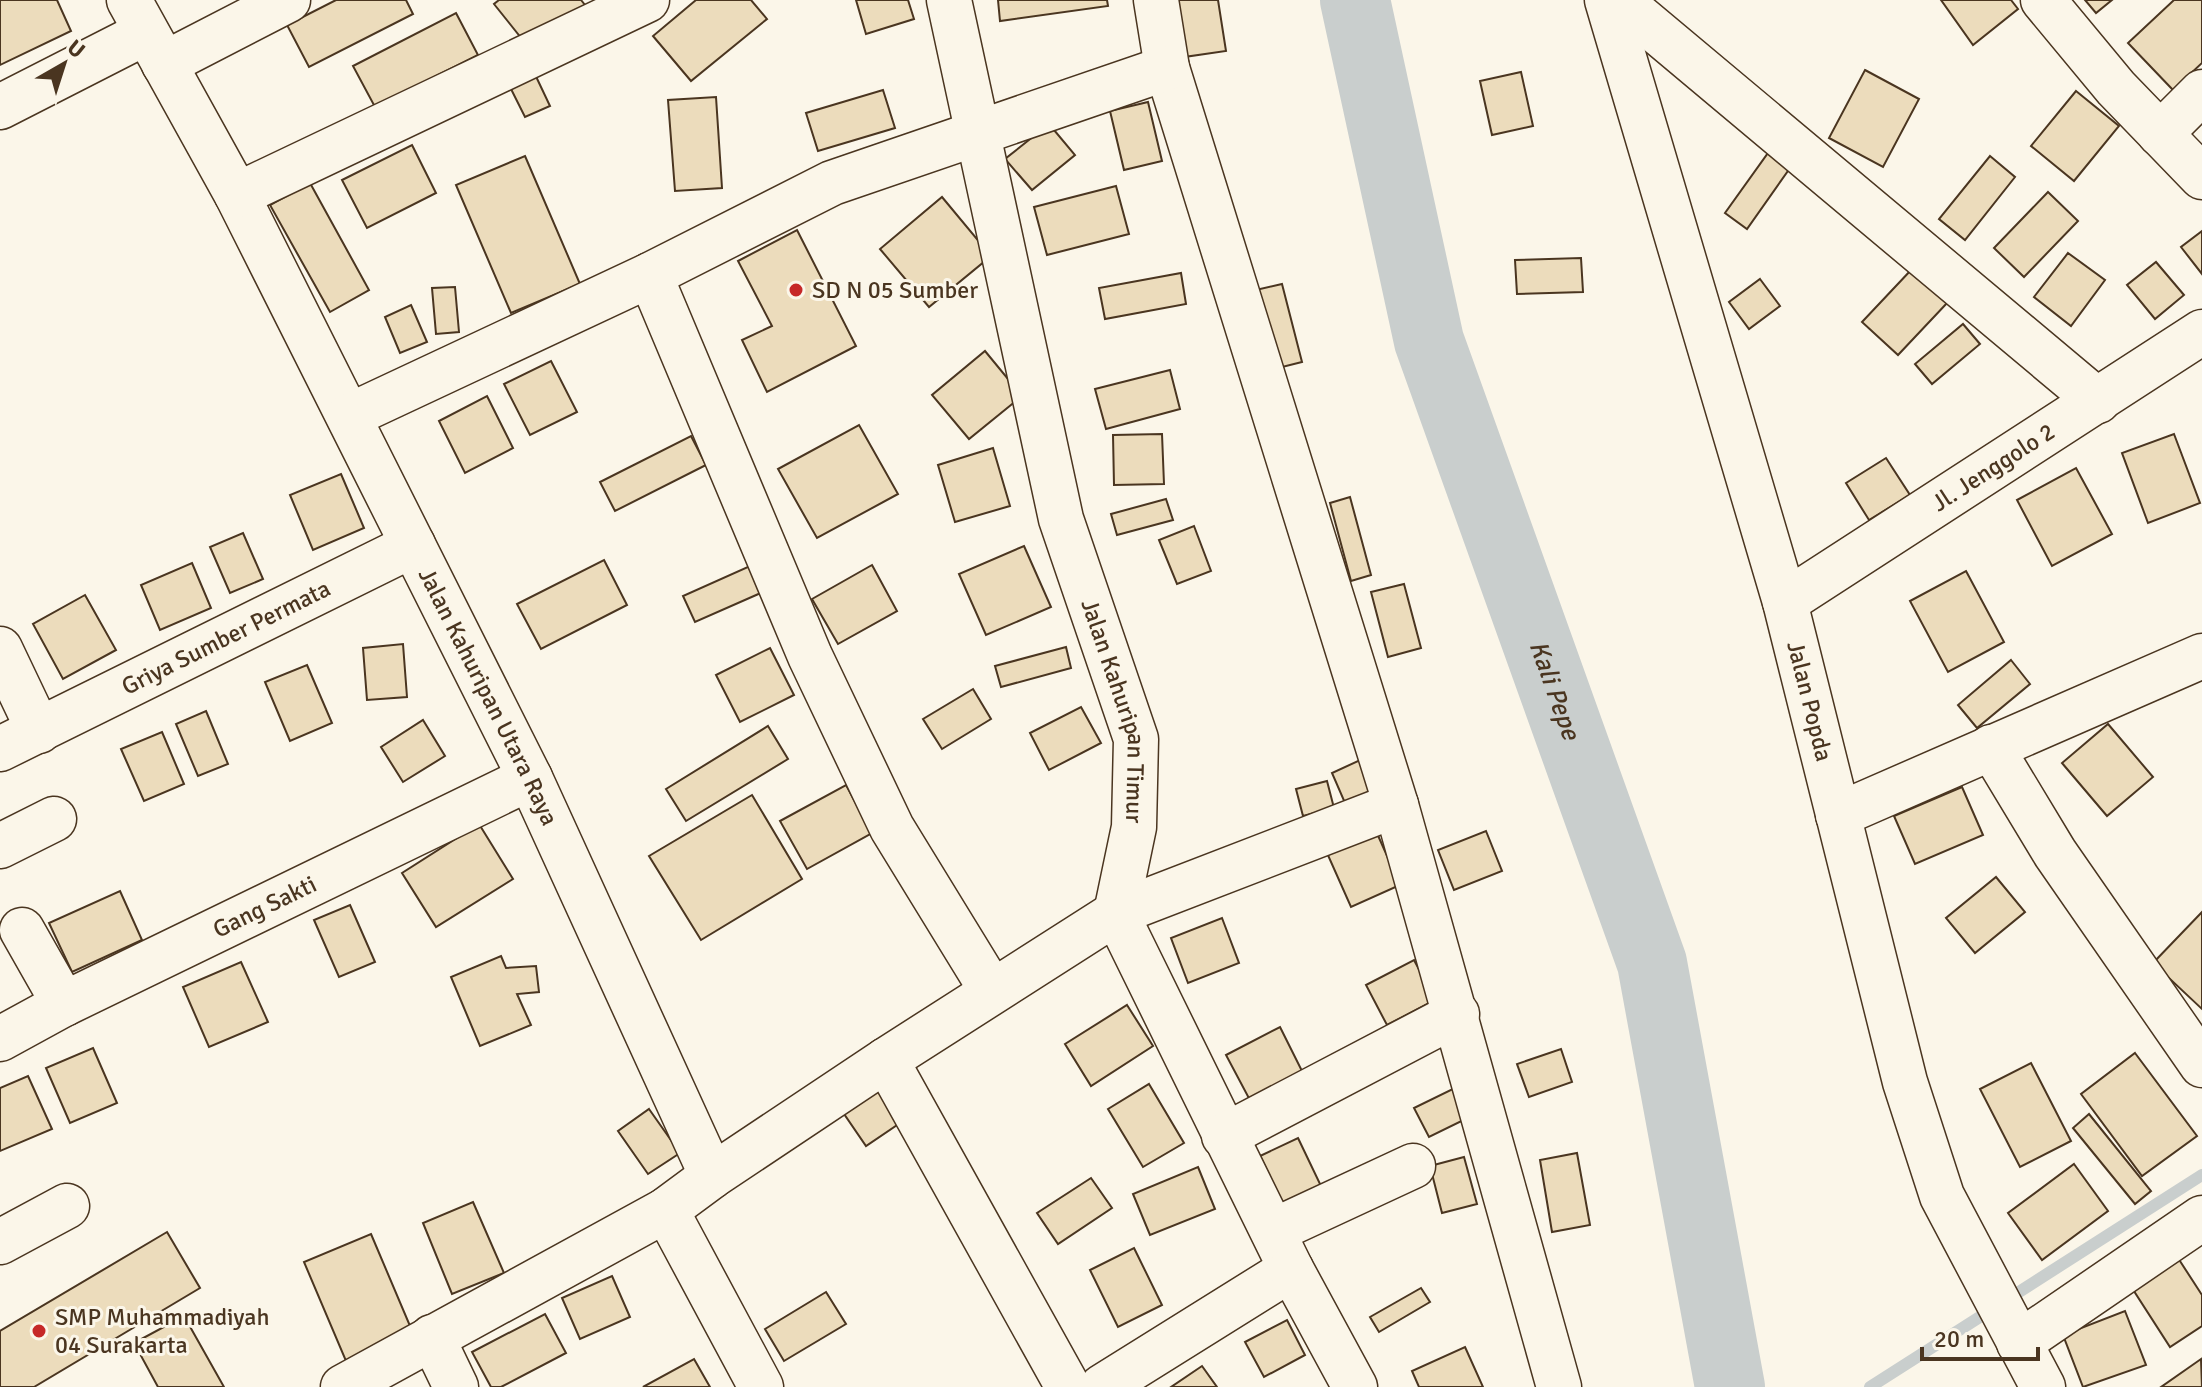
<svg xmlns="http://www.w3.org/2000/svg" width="2202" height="1387" font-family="Signika,sans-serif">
<rect width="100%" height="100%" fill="#fbf6e9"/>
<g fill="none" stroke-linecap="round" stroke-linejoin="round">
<!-- stream -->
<polyline stroke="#c9cecd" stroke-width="12" points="1870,1387 2202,1175"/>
<!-- river -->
<path stroke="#c9cecd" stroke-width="70" id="s1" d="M1355,0l74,341 223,622 78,424"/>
</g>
<!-- building -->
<g fill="#ecdcbc" stroke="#4a3520" stroke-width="2">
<polygon points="0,0 57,0 71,31 0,65"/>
<polygon points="336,0 406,0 413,14 309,67 287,25"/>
<polygon points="499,0 581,0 585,5 530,49 494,4"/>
<polygon points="696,0 751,0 767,19 691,81 653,36"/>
<polygon points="856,0 908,0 914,19 866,34"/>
<polygon points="998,0 1107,0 1108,6 1000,21"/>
<polygon points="1176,0 1218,0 1226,51 1184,57"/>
<polygon points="1941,0 2011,0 2018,9 1973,45"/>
<polygon points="2085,0 2112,0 2096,13"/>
<polygon points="2174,0 2202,0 2202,63 2173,90 2128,43"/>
<polygon points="456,13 478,55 375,107 353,66"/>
<polygon points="532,68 550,106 525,117 506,79"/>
<polygon points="1865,70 1919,99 1883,167 1829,138"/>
<polygon points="1521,72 1533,126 1492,135 1480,81"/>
<polygon points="883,90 895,128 818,151 806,113"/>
<polygon points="2076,91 2119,126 2074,181 2031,146"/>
<polygon points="716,97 722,188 675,191 668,100"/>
<polygon points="1148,102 1162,161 1124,170 1110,111"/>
<polygon points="1049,124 1075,155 1032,190 1005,159"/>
<polygon points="412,145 436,193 367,228 342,180"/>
<polygon points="1768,153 1790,168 1747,229 1725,213"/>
<polygon points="525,156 580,284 511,313 456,185"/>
<polygon points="1990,156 2015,177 1965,240 1939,219"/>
<polygon points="310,183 369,290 330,312 270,205"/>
<polygon points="1116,186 1129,234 1047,255 1034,207"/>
<polygon points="2048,192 2078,221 2024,277 1994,248"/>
<polygon points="942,197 991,256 929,307 880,249"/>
<polygon points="797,230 856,346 767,392 742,340 772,326 738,261"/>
<polygon points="2202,231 2202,274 2181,247"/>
<polygon points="2068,253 2105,280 2071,326 2034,297"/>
<polygon points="1581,258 1583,292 1517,294 1515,260"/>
<polygon points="2156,262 2184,295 2155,319 2127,285"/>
<polygon points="1912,269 1948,302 1898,355 1862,322"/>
<polygon points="1181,273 1186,304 1105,319 1099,288"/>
<polygon points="1760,279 1780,306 1749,329 1729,302"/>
<polygon points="1282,284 1302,362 1266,371 1247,292"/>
<polygon points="455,287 459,332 436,334 432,288"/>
<polygon points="411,305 427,342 400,353 385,317"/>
<polygon points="1963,324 1980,344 1932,384 1915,364"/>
<polygon points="985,351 1022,396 969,439 932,395"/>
<polygon points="551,361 577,412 530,435 504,384"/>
<polygon points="1170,370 1180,409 1106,429 1095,389"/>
<polygon points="487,396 513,448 465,473 439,421"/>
<polygon points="859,425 898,494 817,538 778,469"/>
<polygon points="1162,434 1164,484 1114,485 1113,435"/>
<polygon points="2174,434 2200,503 2148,523 2122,453"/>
<polygon points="691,436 706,465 615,511 600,482"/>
<polygon points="993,448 1010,506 955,522 938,465"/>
<polygon points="1886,458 1910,495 1869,520 1846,483"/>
<polygon points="2076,468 2112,534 2052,566 2017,500"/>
<polygon points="341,474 364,528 313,550 290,495"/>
<polygon points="1350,497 1371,575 1351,581 1330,503"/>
<polygon points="1166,499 1173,520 1117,535 1111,514"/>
<polygon points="1194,526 1211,571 1177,584 1159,540"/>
<polygon points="243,533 263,579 230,593 210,547"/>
<polygon points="1024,546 1051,607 986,635 959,574"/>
<polygon points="604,560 627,605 541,649 517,604"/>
<polygon points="192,563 211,608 160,630 141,585"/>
<polygon points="872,565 897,611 838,644 812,599"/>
<polygon points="750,566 763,592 695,622 683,596"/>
<polygon points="1966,571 2004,642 1948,672 1910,601"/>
<polygon points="1404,584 1421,648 1388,657 1371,592"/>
<polygon points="85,595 116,650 63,679 33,624"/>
<polygon points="403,644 407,697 367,700 363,648"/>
<polygon points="1066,647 1071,668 1001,687 995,666"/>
<polygon points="770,648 794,695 740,722 716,675"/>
<polygon points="2011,660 2030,684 1977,728 1958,705"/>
<polygon points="307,665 332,723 290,741 265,682"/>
<polygon points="973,689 991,719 942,749 923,719"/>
<polygon points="1081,707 1101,743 1049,770 1030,733"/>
<polygon points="206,711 228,764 198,776 176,724"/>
<polygon points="423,720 445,756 403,782 381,747"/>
<polygon points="2108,724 2153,777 2107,816 2062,763"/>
<polygon points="768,726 788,759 686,821 666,789"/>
<polygon points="162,732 184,784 144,801 121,749"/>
<polygon points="1369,756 1382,786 1345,803 1332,773"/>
<polygon points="1327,781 1334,808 1303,816 1296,789"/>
<polygon points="846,785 872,833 807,869 780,821"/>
<polygon points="1962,787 1983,835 1915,864 1894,816"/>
<polygon points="752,795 802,879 701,940 649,856"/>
<polygon points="479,824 513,879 436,927 402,873"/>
<polygon points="1376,831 1400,885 1351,907 1327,853"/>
<polygon points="1486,831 1502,871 1454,890 1438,850"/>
<polygon points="1996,877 2025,912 1975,953 1946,918"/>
<polygon points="120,891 142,940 72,972 49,923"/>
<polygon points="350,905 375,962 339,977 314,920"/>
<polygon points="2202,912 2202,1009 2153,963"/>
<polygon points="1222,918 1239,963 1188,983 1171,938"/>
<polygon points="501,956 506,968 536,966 539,992 517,994 531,1025 480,1046 451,977"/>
<polygon points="1414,960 1435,1000 1387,1025 1366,985"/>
<polygon points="241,962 268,1022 209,1047 183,987"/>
<polygon points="1127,1005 1153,1046 1091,1086 1065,1044"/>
<polygon points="1280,1027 1305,1077 1252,1104 1226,1055"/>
<polygon points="93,1048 117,1103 70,1123 46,1068"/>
<polygon points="1561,1049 1572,1082 1529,1097 1517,1064"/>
<polygon points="2135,1053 2197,1136 2142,1176 2081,1094"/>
<polygon points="2031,1063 2071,1141 2020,1167 1980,1089"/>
<polygon points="28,1076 52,1129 0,1151 0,1088"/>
<polygon points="1467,1082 1482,1111 1429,1137 1414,1108"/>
<polygon points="877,1084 903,1121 866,1146 840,1108"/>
<polygon points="1149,1084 1184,1143 1143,1167 1108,1109"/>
<polygon points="649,1109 680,1153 648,1174 618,1131"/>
<polygon points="2089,1114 2151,1191 2135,1204 2073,1128"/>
<polygon points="1298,1138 1321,1186 1283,1204 1260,1156"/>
<polygon points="1577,1153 1590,1225 1552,1232 1540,1160"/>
<polygon points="1464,1157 1477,1204 1442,1213 1430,1166"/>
<polygon points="2074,1164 2108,1211 2042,1260 2008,1213"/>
<polygon points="1198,1167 1215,1209 1150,1235 1133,1194"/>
<polygon points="1091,1178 1112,1208 1058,1244 1037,1213"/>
<polygon points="473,1202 504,1273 452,1294 423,1223"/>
<polygon points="167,1232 200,1288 34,1387 0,1387 0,1331"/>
<polygon points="371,1234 413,1333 346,1361 304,1262"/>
<polygon points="1134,1248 1162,1305 1118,1327 1090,1270"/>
<polygon points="2178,1258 2202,1295 2202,1326 2170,1347 2132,1288"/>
<polygon points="612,1276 630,1317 580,1339 562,1298"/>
<polygon points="1421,1288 1430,1302 1379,1332 1370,1317"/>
<polygon points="826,1292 846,1324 784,1361 765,1329"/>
<polygon points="2125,1311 2146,1365 2083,1387 2063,1335"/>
<polygon points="545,1314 566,1353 501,1387 491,1387 472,1352"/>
<polygon points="184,1316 224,1387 158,1387 134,1343"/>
<polygon points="1287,1320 1305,1355 1264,1377 1245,1342"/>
<polygon points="1465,1347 1483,1387 1419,1387 1412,1371"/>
<polygon points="694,1359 710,1387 643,1387"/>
<polygon points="2201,1359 2202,1387 2161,1387"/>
<polygon points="1202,1366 1217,1387 1171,1387"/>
</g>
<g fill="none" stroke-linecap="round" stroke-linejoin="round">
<!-- minor casing -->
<g stroke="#4a3520" stroke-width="47">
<g id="minor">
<path id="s2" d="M129,0l108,195 293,583 182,398"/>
<path id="s3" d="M949,0l112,519 75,220 -2,88 -18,86 175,356 -189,118"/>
<polyline points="1156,0 1167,68 1396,805 1559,1387"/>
<polyline points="1619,0 2098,401"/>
<polyline points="2043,0 2116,88 2202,177"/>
<polyline points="164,64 288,0"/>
<polyline points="0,107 145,33"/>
<polyline points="2160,134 2202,92"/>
<polyline points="237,195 647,0"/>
<polyline points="650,275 810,656 892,828 992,991"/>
<polyline points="349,416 650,275 832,183 1167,68"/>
<path id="s4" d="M1785,602l417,-270"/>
<polyline points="0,649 39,731"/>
<polyline points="1991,747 2055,853 2202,1065"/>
<path id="s5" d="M0,749l413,-204"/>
<polyline points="1838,815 2202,656"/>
<polyline points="0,846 54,819"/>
<polyline points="22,930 64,1004"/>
<path id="s6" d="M0,1039l64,-35 466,-226"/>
<polyline points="886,1060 1068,1387"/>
<polyline points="1224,1136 1457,1014"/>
<polyline points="666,1210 761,1387"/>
<polyline points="1273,1231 1413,1166"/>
<polyline points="0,1242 67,1206"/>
<polyline points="1291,1269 1355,1387"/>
<polyline points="432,1337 456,1387"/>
<polyline points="2019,1343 2202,1218"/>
<polyline points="343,1387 666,1210 712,1176 886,1060 1116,913 1396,805"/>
</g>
</g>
<!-- major casing -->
<g stroke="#4a3520" stroke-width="47">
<g id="major">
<path id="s7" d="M1607,0l178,602 120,480 37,114 101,191"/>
</g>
</g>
<!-- minor -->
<use href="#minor" stroke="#fbf6e9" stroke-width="44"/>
<!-- major -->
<use href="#major" stroke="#fbf6e9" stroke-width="44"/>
</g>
<!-- markers -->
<g fill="#c62828" stroke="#fbf6e9" stroke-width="3">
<circle cx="796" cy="290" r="8"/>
<circle cx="39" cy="1331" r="8"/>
</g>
<g text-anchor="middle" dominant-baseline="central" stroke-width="6" stroke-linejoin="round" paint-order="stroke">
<!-- poi labels -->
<g font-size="24" fill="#4a3520" stroke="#fbf6e9" text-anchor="start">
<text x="812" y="290">SD N 05 Sumber</text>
<text x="55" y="1317">SMP Muhammadiyah<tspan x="55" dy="28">04 Surakarta</tspan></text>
</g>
<!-- street labels -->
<g font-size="24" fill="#4a3520" stroke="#fbf6e9">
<text stroke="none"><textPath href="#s4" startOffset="248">Jl. Jenggolo 2</textPath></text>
<text stroke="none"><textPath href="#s5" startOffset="252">Griya Sumber Permata</textPath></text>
<text stroke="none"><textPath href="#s2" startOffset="784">Jalan Kahuripan Utara Raya</textPath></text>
<text stroke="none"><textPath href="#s7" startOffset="730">Jalan Popda</textPath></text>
<text stroke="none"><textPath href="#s3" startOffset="732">Jalan Kahuripan Timur</textPath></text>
<text stroke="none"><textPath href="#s6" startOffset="296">Gang Sakti</textPath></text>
</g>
<!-- water labels -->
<g font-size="26" font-style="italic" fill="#4a3520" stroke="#fbf6e9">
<text stroke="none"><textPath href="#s1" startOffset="720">Kali Pepe</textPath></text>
</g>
</g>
<!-- north arrow -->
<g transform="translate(64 64) rotate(39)" stroke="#fbf6e9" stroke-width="6" paint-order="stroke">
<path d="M0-6L14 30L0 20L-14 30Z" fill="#4a3520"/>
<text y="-12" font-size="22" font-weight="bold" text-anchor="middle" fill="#4a3520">U</text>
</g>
<!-- scale -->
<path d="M1922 1347v12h116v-12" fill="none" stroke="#4a3520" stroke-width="4"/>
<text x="1934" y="1347" font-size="24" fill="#4a3520" stroke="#fbf6e9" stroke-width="6" paint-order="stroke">20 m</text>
</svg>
